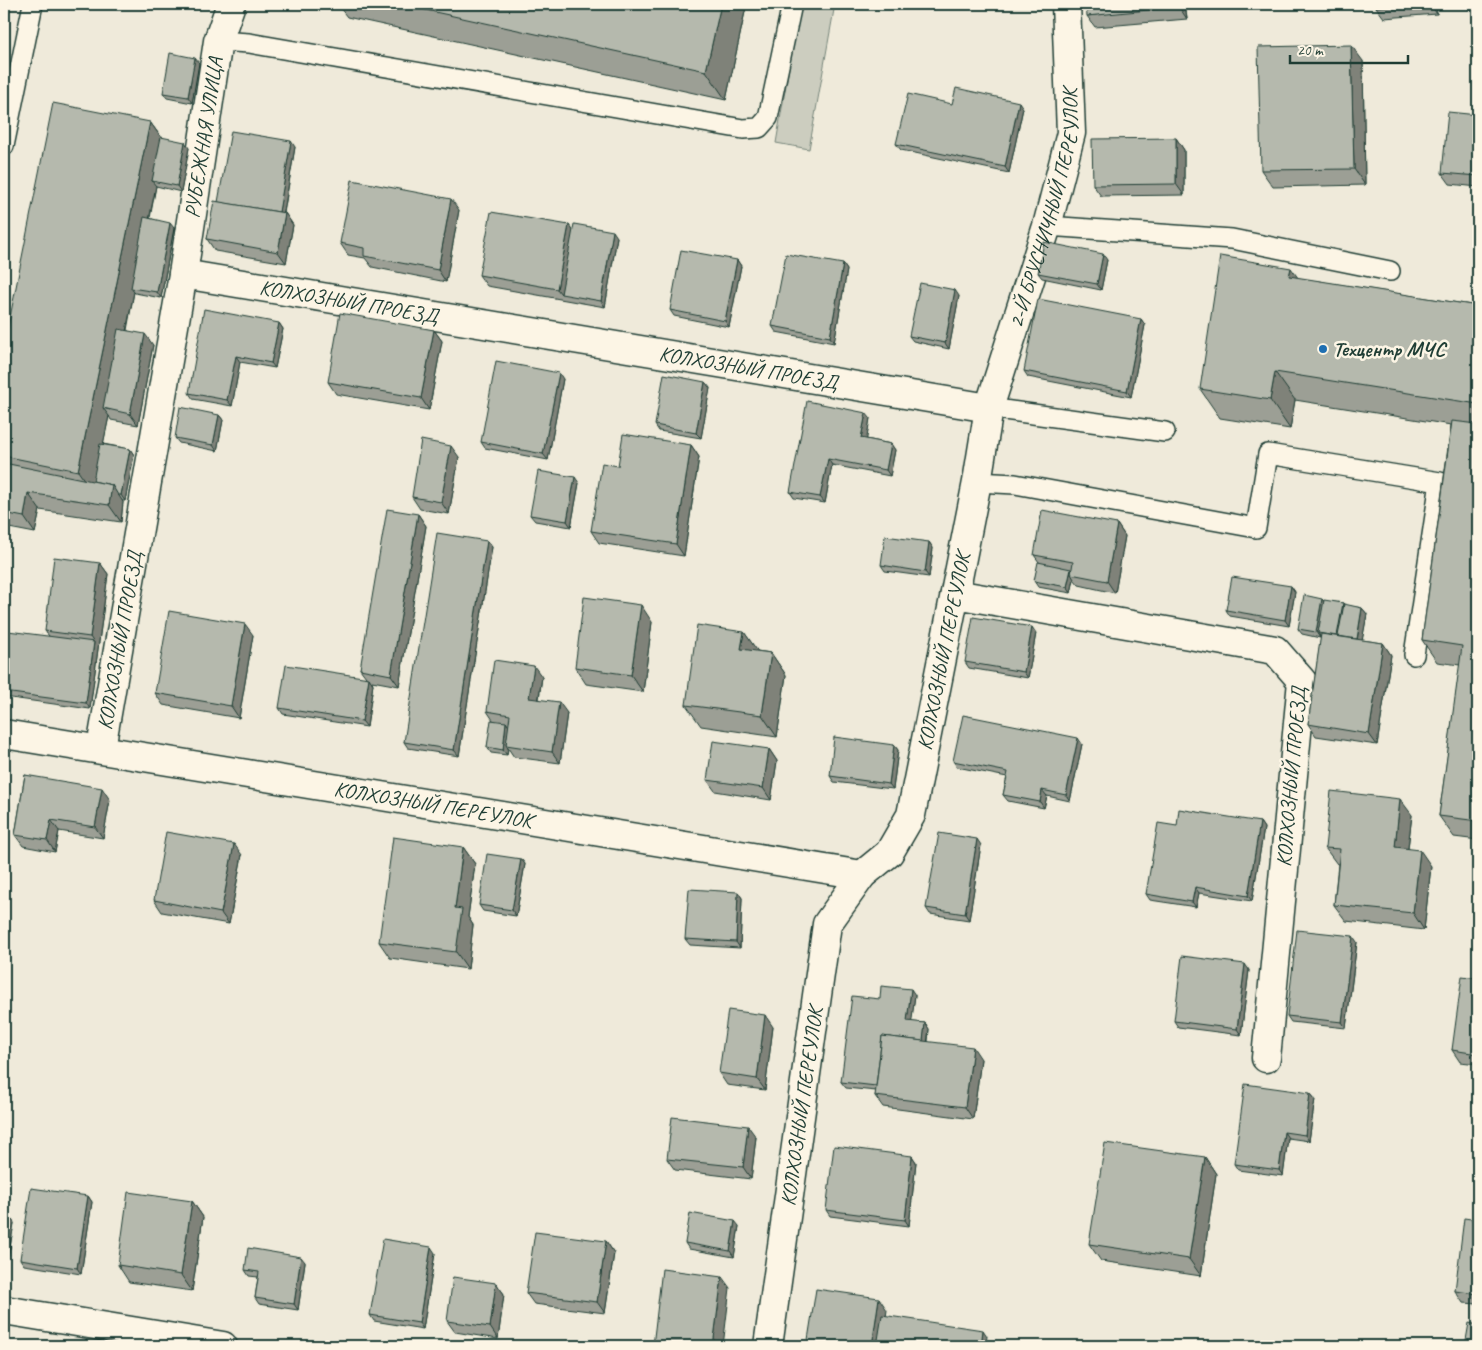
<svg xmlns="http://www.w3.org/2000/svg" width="1482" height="1350" font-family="Caveat,sans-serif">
<rect width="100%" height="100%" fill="#efeada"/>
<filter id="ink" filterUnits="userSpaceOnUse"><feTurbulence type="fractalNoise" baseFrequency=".02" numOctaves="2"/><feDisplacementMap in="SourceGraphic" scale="10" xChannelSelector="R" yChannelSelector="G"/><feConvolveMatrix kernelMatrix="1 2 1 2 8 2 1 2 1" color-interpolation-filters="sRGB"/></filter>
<g filter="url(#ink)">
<!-- green -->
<polygon fill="#cccdbf" stroke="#76857a" points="800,4 835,4 809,149 776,143"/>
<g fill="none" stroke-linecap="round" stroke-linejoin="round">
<!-- lane casing -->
<g stroke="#1f3d34" stroke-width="22">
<g id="lane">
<polyline points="218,41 249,43 743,129 759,128 768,118 792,4"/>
<polyline points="4,146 33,4"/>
<polyline points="1047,226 1232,239 1390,271"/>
<polyline points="989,408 1165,432"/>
<polyline points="977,482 1015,484 1256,528 1268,454 1440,482 1414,655"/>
</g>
</g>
<!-- street casing -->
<g stroke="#1f3d34" stroke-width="31">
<g id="street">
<path id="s1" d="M183,274l35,-233 13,-37"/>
<polyline points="955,594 1275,650 1302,681 1266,1058"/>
<path id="s2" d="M4,734l858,141"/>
<path id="s3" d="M101,748l82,-474 806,134"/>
<path id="s4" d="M768,1346l59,-422 35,-49 27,-22 22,-38 66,-333 12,-74 58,-182 24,-93 -5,-129"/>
</g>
</g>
<!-- secondary casing -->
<g stroke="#1f3d34" stroke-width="31">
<polyline id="secondary" points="4,1310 223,1346"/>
</g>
<!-- lane -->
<use href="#lane" stroke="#fcf5e5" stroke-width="19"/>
<!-- street -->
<use href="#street" stroke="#fcf5e5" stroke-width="28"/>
<!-- secondary -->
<use href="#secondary" stroke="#fcf5e5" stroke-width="28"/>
</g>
<!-- wall -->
<g fill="#9c9f95" stroke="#1f3d34">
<polygon points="174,4 190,4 190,6"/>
<polygon points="337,4 744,4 746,7 726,100 347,17"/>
<polygon points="931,4 1017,4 934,7"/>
<polygon points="1185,4 1187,19 1095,27 1087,16"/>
<polygon points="1376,4 1436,4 1437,14 1384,18 1376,7"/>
<polygon points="1363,61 1365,185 1273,187 1261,170"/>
<polygon points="199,63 192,103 167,98 163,93"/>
<polygon points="952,104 1023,108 1009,173 901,150 896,144"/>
<polygon points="1478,115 1478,187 1450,184 1442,173"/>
<polygon points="150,122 161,137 189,148 181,192 156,186 150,218 174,228 161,298 135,293 134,292 127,330 153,345 138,425 111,420 109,416 103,444 130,449 134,455 125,501 122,501 123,502 121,522 40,510 35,533 4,527 4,347"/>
<polygon points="1176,138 1184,150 1184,195 1101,196 1093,185"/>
<polygon points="295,147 284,213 285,213 293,225 286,263 215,251 207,239 218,202"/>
<polygon points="459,210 446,282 372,267 365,258 348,255 340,243"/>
<polygon points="573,230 617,237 605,307 487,286 479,275"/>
<polygon points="737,260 741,266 729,327 674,316 670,310"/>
<polygon points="1107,260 1101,290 1042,278 1038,273"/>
<polygon points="843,264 847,270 834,343 776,332 772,326"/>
<polygon points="1298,278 1478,306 1478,840 1454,837 1439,816 1460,665 1437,662 1422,640 1451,425 1295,400 1290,429 1220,418 1200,389"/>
<polygon points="959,296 949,349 913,341 909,336"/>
<polygon points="1141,319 1145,325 1131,397 1028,377 1024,371"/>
<polygon points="279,323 283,329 275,368 240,362 232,406 193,399 189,393"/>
<polygon points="434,330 442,341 429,410 336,394 328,382"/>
<polygon points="563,379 548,460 485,448 481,442"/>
<polygon points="705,382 710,388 701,438 659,431 655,425"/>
<polygon points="219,415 223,420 217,451 179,443 175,438"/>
<polygon points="870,418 866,439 891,444 895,450 890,476 832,465 825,503 794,498 790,492"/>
<polygon points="691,445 699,457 684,556 599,543 591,531 618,466"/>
<polygon points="459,457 449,514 420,509 412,497"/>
<polygon points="579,483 571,527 535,521 530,515"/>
<polygon points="418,514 426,526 399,686 372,681 373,684 367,727 283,714 279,708 366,677 360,669"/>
<polygon points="1117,524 1125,536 1115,593 1079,585 1074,579 1071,593 1038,587 1034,581 1039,562 1034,555"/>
<polygon points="487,541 492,547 459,756 408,748 404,742"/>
<polygon points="929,542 933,548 929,577 885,571 881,565"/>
<polygon points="100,563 108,574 90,709 4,697 4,692 49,636 45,631"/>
<polygon points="1291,586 1295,592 1289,626 1230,616 1226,610"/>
<polygon points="1322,599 1324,601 1343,603 1344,605 1362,608 1367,614 1362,640 1383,643 1391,655 1377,745 1316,736 1308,724 1321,637 1320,636 1320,638 1302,634 1298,629"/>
<polygon points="652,622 643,692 586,684 575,667"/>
<polygon points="744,632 757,651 771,653 786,675 777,737 701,726 686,705"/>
<polygon points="1036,633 1028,678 969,668 965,662"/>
<polygon points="253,635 239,718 163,705 155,693"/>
<polygon points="542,677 539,699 567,713 560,763 514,757 508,748 507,755 491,753 487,747 493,720 487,711"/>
<polygon points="1082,744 1070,801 1047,796 1044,808 1008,801 1003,795 1007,777 957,767 953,761"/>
<polygon points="894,745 898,750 893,789 834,782 830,776"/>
<polygon points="769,749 777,761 771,800 715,791 707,780"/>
<polygon points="25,775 110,800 103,838 59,831 55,852 23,846 15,835"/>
<polygon points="1412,815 1408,848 1431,866 1424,930 1346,921 1334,905 1338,864 1337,864 1325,848"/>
<polygon points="1260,822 1264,828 1252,901 1199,893 1196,907 1150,900 1146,894 1177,826"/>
<polygon points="981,845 969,920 930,914 926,908"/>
<polygon points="463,847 475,864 468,917 473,925 468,969 390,958 379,942"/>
<polygon points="242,855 229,924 162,912 154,900"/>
<polygon points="521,859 525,864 516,916 483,911 479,905"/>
<polygon points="738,892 742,898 740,948 690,945 685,939"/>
<polygon points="1357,942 1346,1028 1291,1022 1287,1016"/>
<polygon points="1249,970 1241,1035 1178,1027 1174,1021"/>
<polygon points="1478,978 1478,1064 1460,1062 1452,1050"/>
<polygon points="915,995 911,1022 925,1023 929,1029 928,1042 981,1059 973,1119 883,1107 875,1096 876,1091 846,1088 841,1082 880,999"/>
<polygon points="773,1027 765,1090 727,1085 719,1073"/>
<polygon points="1310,1093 1315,1099 1309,1141 1288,1138 1283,1176 1238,1170 1234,1164"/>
<polygon points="756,1137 751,1179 675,1170 667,1159"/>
<polygon points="912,1156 916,1162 909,1226 830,1216 826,1210"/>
<polygon points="1205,1157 1216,1174 1201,1276 1101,1261 1089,1244"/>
<polygon points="88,1196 92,1202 81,1274 24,1265 20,1259"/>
<polygon points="192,1201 203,1217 192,1291 129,1282 118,1265"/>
<polygon points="4,1216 10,1217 14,1223 8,1259 4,1258"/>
<polygon points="1478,1220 1478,1304 1463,1303 1455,1291"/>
<polygon points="739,1226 734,1257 689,1249 685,1243"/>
<polygon points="606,1241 614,1253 605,1313 534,1304 526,1293"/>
<polygon points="435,1253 423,1329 374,1321 370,1315"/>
<polygon points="305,1262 298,1310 259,1304 255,1298 258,1277 249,1276 245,1270"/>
<polygon points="496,1283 504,1294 498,1339 455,1332 447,1321"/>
</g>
<!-- shaded-wall -->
<g fill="#7f8279" stroke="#1f3d34">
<polygon points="721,4 744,4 746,7 726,100 706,71"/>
<polygon points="1178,4 1185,4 1187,19 1179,7"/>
<polygon points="1430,4 1436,4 1437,14"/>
<polygon points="1351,45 1363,61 1365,185 1354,169"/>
<polygon points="195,58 199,63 192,103 188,97"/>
<polygon points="1019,102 1023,108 1009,173 1005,167"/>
<polygon points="150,122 165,143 152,181 156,186 135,288 131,288 134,292 110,410 103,408 109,416 93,493 78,471"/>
<polygon points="1176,138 1184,150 1184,195 1176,184"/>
<polygon points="291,141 295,147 282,223 278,217"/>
<polygon points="185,142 189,148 181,192 177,186"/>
<polygon points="451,199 459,210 446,282 438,270"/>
<polygon points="285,213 293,225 286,263 278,252"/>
<polygon points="170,223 174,228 161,298 157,292"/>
<polygon points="569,225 577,236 561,294 557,289"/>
<polygon points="613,231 617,237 605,307 601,301"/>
<polygon points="1103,254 1107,260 1101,290 1097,284"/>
<polygon points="737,260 741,266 729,327 725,321"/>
<polygon points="843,264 847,270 834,343 830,337"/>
<polygon points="1291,268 1311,296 1289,276"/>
<polygon points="955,290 959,296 949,349 945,343"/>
<polygon points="1141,319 1145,325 1131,397 1127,391"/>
<polygon points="279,323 283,329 275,368 271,363"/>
<polygon points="434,330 442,341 429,410 421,398"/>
<polygon points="145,334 153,345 138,425 130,414"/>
<polygon points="236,356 240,362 232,406 227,400"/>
<polygon points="1275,372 1295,400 1290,429 1270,400"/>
<polygon points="559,373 563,379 548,460 543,454"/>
<polygon points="705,382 710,388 701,438 696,433"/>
<polygon points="866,413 870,418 866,444 861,438"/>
<polygon points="219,415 223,420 217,451 213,445"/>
<polygon points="891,444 895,450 890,476 886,470"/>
<polygon points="691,445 699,457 684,556 676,544"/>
<polygon points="451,446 459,457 449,514 441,502"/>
<polygon points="130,449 134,455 125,501 121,495"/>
<polygon points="828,459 832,465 825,503 820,497"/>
<polygon points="575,477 579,483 571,527 567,521"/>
<polygon points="112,485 123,502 121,522 109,505"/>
<polygon points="28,493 40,510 35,533 24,517"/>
<polygon points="418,514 426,526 399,686 391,675"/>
<polygon points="1117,524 1125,536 1115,593 1107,581"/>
<polygon points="487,541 492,547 459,756 454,750"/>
<polygon points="929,542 933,548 929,577 925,572"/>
<polygon points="100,563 108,574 90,709 86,703 94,643 90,637"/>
<polygon points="1071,569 1075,575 1071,574 1074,579 1071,593 1067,587"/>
<polygon points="1291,586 1295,592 1289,626 1285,620"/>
<polygon points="1322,599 1326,604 1318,633 1320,636 1320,638 1316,632"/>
<polygon points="1343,603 1347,609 1342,639 1337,636"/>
<polygon points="641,605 652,622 643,692 631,675"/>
<polygon points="1362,608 1367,614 1361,647 1357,641"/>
<polygon points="245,624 253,635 239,718 231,706"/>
<polygon points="1032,627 1036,633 1028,678 1024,672"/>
<polygon points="744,632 759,653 741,649"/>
<polygon points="1383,643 1391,655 1377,745 1369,734"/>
<polygon points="771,653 786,675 777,737 762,715"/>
<polygon points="534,666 542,677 537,709 529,698"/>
<polygon points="369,678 373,684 367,727 362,721"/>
<polygon points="559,702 567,713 560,763 552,752"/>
<polygon points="506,722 510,728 506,745 508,748 507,755 503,750"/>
<polygon points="1078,738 1082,744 1070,801 1066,795"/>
<polygon points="894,745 898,750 893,789 889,784"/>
<polygon points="769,749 777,761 771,800 763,788"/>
<polygon points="102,788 110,800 103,838 95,827"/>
<polygon points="1042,790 1047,796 1044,808 1040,802"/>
<polygon points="1400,799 1412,815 1406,864 1395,847"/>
<polygon points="51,820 59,831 55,852 47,840"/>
<polygon points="1260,822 1264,828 1252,901 1248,896"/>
<polygon points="977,839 981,845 969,920 965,914"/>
<polygon points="234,844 242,855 229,924 221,913"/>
<polygon points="463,847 475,864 468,917 473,925 468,969 456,952 455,908"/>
<polygon points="1420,850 1431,866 1424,930 1413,913"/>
<polygon points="521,859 525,864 516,916 512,910"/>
<polygon points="1195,887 1199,893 1196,907 1192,902"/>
<polygon points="738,892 742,898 740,948 736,942"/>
<polygon points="1353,936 1357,942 1346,1028 1342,1022"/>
<polygon points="1245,964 1249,970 1241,1035 1237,1029"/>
<polygon points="911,989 915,995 911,1027 907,1021"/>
<polygon points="765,1015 773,1027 765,1090 757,1079"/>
<polygon points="925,1023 929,1029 926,1052 922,1046"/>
<polygon points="973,1047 981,1059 973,1119 965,1107"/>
<polygon points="1310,1093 1315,1099 1309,1141 1305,1135"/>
<polygon points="748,1126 756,1137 751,1179 743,1167"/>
<polygon points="1284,1132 1288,1138 1283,1176 1279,1170"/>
<polygon points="912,1156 916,1162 909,1226 905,1220"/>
<polygon points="1205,1157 1216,1174 1201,1276 1189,1259"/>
<polygon points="88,1196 92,1202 81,1274 77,1268"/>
<polygon points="192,1201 203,1217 192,1291 181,1275"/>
<polygon points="10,1217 14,1223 8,1259 4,1253"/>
<polygon points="735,1221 739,1226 734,1257 730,1251"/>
<polygon points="606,1241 614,1253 605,1313 597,1302"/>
<polygon points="431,1247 435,1253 423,1329 419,1323"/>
<polygon points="301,1257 305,1262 298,1310 294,1304"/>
<polygon points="722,1277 730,1288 723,1346 713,1346"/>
<polygon points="496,1283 504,1294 498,1339 490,1327"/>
<polygon points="879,1298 887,1310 882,1346 872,1346"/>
<polygon points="983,1330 987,1336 986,1346 981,1346"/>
</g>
<!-- building -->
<g fill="#b5b9ad" stroke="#1f3d34">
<polygon points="398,4 721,4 706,71"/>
<polygon points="1086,4 1178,4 1179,7 1087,16"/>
<polygon points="1376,4 1412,4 1376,7"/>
<polygon points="1351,45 1354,169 1261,170 1258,47"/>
<polygon points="170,53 195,58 188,97 163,93"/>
<polygon points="956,88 1019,102 1005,167 896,144 908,94 952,104"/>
<polygon points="53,103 150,122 78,471 4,456 4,347"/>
<polygon points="1448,112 1478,115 1478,176 1442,173"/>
<polygon points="231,131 291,141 279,212 218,202"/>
<polygon points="161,137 185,142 177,186 152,181"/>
<polygon points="1176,138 1176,184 1093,185 1092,139"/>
<polygon points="352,180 451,199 438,270 364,256 364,248 340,243"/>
<polygon points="214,201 285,213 278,252 207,239"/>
<polygon points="491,212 569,225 557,289 479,275"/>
<polygon points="144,217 170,223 157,292 131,288"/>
<polygon points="574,224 613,231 601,301 561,294"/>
<polygon points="1044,242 1103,254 1097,284 1038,273"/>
<polygon points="681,250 737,260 725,321 670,310"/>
<polygon points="786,254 843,264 830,337 772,326"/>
<polygon points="1220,256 1291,268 1289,276 1478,306 1478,404 1275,372 1270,400 1200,389"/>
<polygon points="920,283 955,290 945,343 909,336"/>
<polygon points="1038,299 1141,319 1127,391 1024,371"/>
<polygon points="204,309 279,323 271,363 236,356 227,400 189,393"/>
<polygon points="340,313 434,330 421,398 328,382"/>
<polygon points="118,329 145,334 130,414 103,408"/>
<polygon points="496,361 559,373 543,454 481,442"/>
<polygon points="664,374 705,382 696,433 655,425"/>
<polygon points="807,401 866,413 861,438 891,444 886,470 828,459 820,497 790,492"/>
<polygon points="180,407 219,415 213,445 175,438"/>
<polygon points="1452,421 1478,424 1478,821 1439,816 1462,646 1422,640"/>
<polygon points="623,434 691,445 676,544 591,531 602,463 618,466"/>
<polygon points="421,440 451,446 441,502 412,497"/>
<polygon points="100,444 130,449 121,495 118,495 112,485 93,481"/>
<polygon points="4,463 112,485 109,505 28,493 24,517 4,513"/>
<polygon points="538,471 575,477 567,521 530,515"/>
<polygon points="387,509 418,514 391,675 360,669"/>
<polygon points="1042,510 1117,524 1107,581 1071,574 1073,562 1034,555"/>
<polygon points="437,533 487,541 454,750 404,742"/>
<polygon points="885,536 929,542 925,572 881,565"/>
<polygon points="54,557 100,563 90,637 45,631"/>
<polygon points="1038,562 1071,569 1067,587 1034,581"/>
<polygon points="1232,577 1291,586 1285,620 1226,610"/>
<polygon points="1304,595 1322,599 1316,632 1298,629"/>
<polygon points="584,597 641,605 631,675 575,667"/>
<polygon points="1324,600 1343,603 1337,636 1318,633"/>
<polygon points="1344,604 1362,608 1357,639 1338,636"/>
<polygon points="169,611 245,624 231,706 155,693"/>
<polygon points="973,617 1032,627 1024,672 965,662"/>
<polygon points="697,625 744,632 741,649 771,653 762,715 686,705"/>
<polygon points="8,631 94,642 86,703 4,692 4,665"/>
<polygon points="1321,634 1383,643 1369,734 1308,724"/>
<polygon points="494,660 534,666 529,698 559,702 552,752 506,745 510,715 487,711"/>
<polygon points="286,665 369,678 362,721 279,708"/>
<polygon points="963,715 1078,738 1066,795 1042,790 1040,802 1003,795 1008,772 953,761"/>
<polygon points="491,720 506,722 503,750 487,747"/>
<polygon points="834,737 894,745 889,784 830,776"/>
<polygon points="713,741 769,749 763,788 707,780"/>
<polygon points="25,775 102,788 95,827 51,820 47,840 15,835"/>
<polygon points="1331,791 1400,799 1395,847 1420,850 1413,913 1334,905 1340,849 1325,848"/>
<polygon points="1179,809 1260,822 1248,896 1195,887 1192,902 1146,894 1158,823 1177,826"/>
<polygon points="166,832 234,844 221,913 154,900"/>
<polygon points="939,833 977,839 965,914 926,908"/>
<polygon points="393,837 463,847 455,908 462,909 456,952 379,942"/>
<polygon points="487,854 521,859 512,910 479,905"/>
<polygon points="689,889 738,892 736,942 685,939"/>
<polygon points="1297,930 1353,936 1342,1022 1287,1016"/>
<polygon points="1182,956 1245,964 1237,1029 1174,1021"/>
<polygon points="1462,976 1478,978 1478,1054 1452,1050"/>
<polygon points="881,986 911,989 907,1021 925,1023 923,1041 882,1036 876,1086 841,1082 852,996 880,999"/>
<polygon points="728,1010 765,1015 757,1079 719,1073"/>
<polygon points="882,1036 973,1047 965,1107 875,1096"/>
<polygon points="1245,1084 1310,1093 1305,1135 1284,1132 1279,1170 1234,1164"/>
<polygon points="672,1117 748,1126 743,1167 667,1159"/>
<polygon points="1105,1143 1205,1157 1189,1259 1089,1244"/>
<polygon points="834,1146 912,1156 905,1220 826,1210"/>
<polygon points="31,1188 88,1196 77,1268 20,1259"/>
<polygon points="128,1192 192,1201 181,1275 118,1265"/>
<polygon points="690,1213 735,1221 730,1251 685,1243"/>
<polygon points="4,1216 10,1217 4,1253"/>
<polygon points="1464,1218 1478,1220 1478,1294 1455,1291"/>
<polygon points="535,1232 606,1241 597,1302 526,1293"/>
<polygon points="383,1239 431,1247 419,1323 370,1315"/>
<polygon points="248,1248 301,1257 294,1304 255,1298 259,1272 245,1270"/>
<polygon points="662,1269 722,1277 713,1346 653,1346"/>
<polygon points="453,1277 496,1283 490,1327 447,1321"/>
<polygon points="816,1289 879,1298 872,1346 807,1346"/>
<polygon points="882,1315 983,1330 981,1346 877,1346"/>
<polygon points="1469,1323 1478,1325 1478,1346 1465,1346"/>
<polygon points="1226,1343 1248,1346 1225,1346"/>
</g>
</g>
<!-- markers -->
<circle fill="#1f6fb2" stroke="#fcf5e5" stroke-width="2" cx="1323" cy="349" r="5"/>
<g text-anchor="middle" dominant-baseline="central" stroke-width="5" stroke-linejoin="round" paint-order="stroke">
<!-- street labels -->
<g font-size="21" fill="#1f3d34" stroke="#fcf5e5">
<text stroke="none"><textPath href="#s1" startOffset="138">РУБЕЖНАЯ УЛИЦА</textPath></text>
<text stroke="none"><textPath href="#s4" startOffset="1188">2-Й БРУСНИЧНЫЙ ПЕРЕУЛОК</textPath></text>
<text stroke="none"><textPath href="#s3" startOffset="649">КОЛХОЗНЫЙ ПРОЕЗД</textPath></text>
<text stroke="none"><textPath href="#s3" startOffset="1054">КОЛХОЗНЫЙ ПРОЕЗД</textPath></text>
<text stroke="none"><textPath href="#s3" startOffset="109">КОЛХОЗНЫЙ ПРОЕЗД</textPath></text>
<text stroke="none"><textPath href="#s4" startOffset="732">КОЛХОЗНЫЙ ПЕРЕУЛОК</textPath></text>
<text transform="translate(1291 777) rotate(-85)">КОЛХОЗНЫЙ ПРОЕЗД</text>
<text stroke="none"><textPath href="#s2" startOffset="435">КОЛХОЗНЫЙ ПЕРЕУЛОК</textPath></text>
<text stroke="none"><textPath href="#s4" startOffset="242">КОЛХОЗНЫЙ ПЕРЕУЛОК</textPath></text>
</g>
<!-- poi labels -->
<g font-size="21" font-weight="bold" fill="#1f3d34" stroke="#fcf5e5" text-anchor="start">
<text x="1333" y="349">Техцентр МЧС</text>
</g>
</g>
<!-- margin -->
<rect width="1482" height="1350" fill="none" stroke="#fcf5e5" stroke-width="20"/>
<rect x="10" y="10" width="1462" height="1330" fill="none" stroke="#1f3d34" stroke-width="2" filter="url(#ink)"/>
<!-- scale -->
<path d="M1290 55v8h118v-8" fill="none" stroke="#1f3d34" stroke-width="2.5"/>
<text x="1297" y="55" font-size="15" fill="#1f3d34" stroke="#fcf5e5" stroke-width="4" paint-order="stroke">20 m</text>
</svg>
